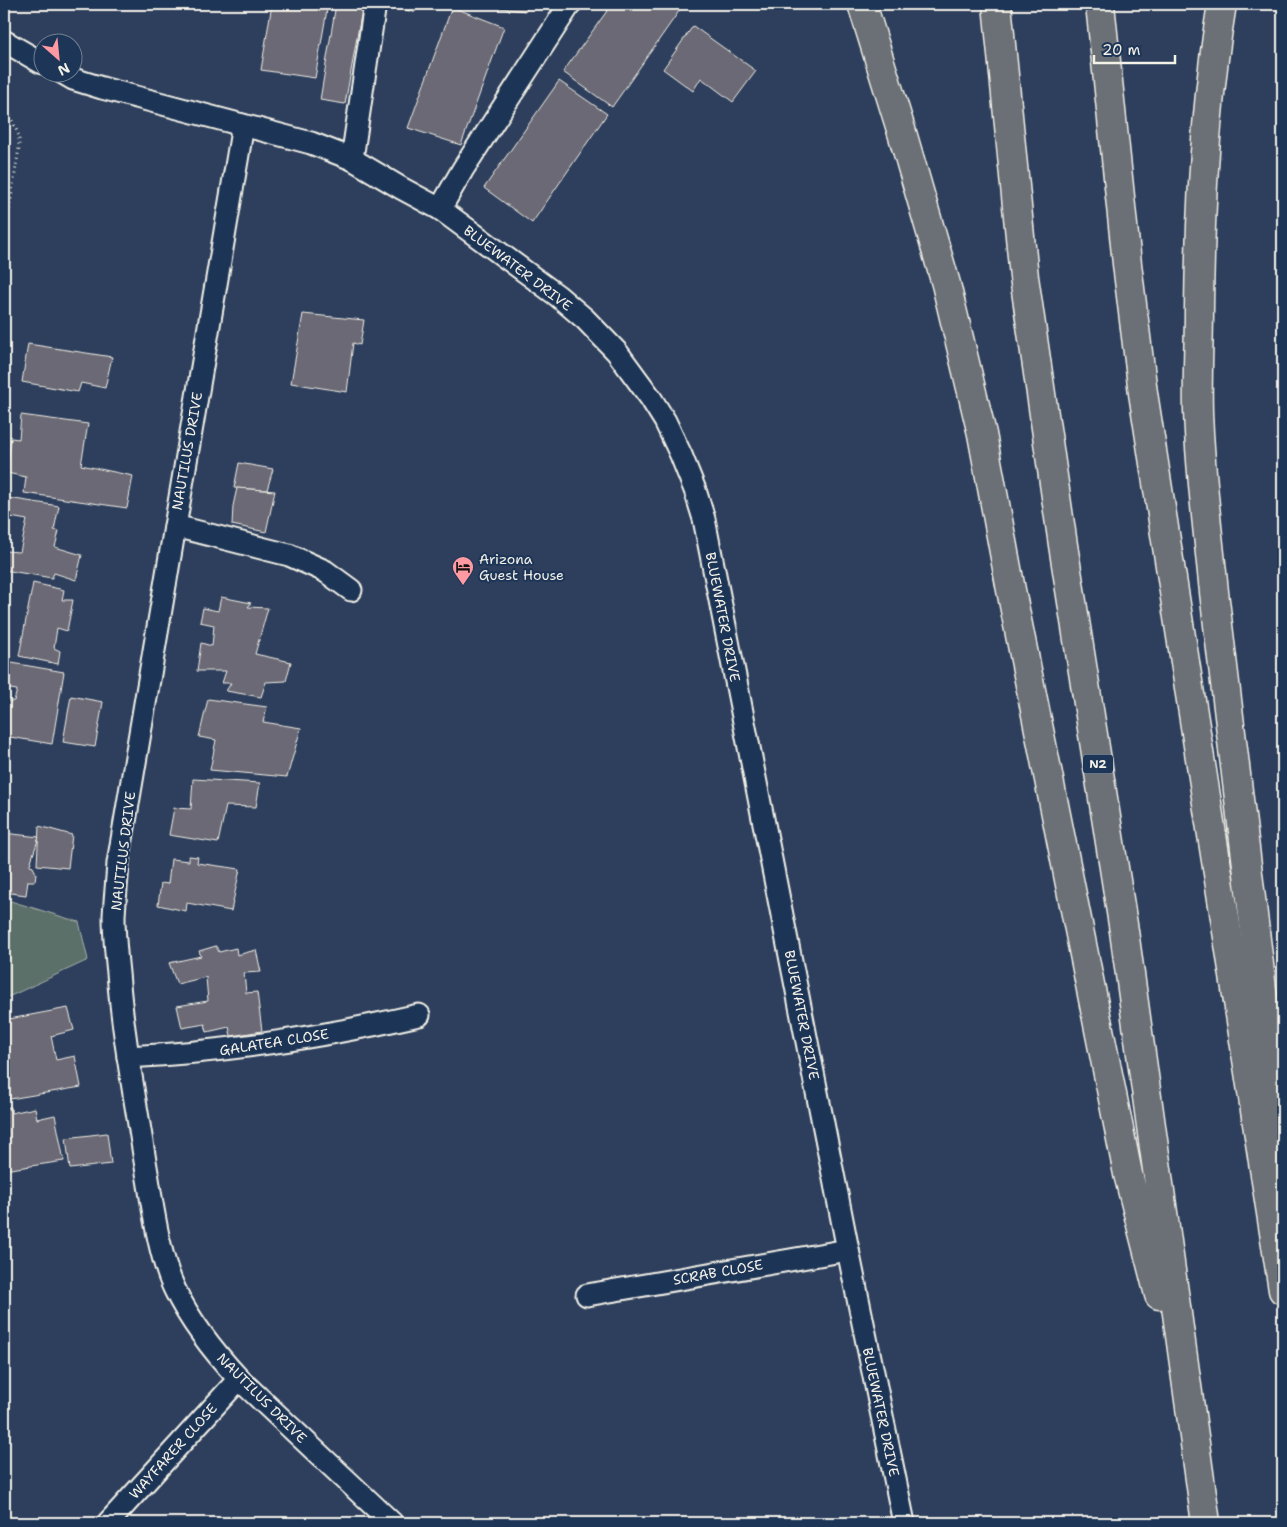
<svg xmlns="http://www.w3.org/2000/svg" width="1287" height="1527" font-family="'Shantell Sans',sans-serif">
<rect width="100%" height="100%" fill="#2d3f5d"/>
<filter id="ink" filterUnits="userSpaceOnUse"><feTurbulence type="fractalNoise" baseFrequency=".02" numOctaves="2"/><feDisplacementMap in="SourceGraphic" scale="10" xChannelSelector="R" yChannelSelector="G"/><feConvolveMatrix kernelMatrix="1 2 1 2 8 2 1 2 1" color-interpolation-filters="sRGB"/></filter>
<g filter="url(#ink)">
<!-- green -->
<polygon fill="#5b706b" stroke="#a8b0aa" points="4,899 79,922 88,960 4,999"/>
<!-- building -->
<g fill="#6b6974" stroke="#f4f1e8">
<polygon points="272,4 328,4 315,78 261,70"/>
<polygon points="336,4 363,4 345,104 320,100"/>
<polygon points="391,4 417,4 415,12 390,7"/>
<polygon points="472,4 528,4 526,11 471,5"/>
<polygon points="612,4 684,4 612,107 563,72"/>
<polygon points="452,7 504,27 461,145 408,128"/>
<polygon points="693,26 756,71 733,102 701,78 693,91 663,69"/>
<polygon points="559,81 607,114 532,223 484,188"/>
<polygon points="303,314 364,320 360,345 353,343 347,392 291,383"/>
<polygon points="28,344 112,357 105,388 81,383 78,392 22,382"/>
<polygon points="21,415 88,424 81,465 133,476 127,508 24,493 26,477 7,473 11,438 19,439"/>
<polygon points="239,463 273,469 267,490 234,488"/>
<polygon points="237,488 275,491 266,532 232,525 233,506"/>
<polygon points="8,498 59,506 54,530 59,531 55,547 82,555 76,580 54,573 52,578 4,570 4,551 20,552 27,520 5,516"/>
<polygon points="33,583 64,590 62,600 73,600 67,631 57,628 54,648 60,651 58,664 19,656"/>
<polygon points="221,597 251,603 248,607 268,608 255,654 291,662 286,681 266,682 261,697 226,691 231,683 222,683 226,671 197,671 201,643 212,646 214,625 200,622 203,608 218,611"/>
<polygon points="6,662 64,672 52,744 4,736 4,701 14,701 17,690 4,688 4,672"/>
<polygon points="71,696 103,702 95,747 63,742"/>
<polygon points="208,699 267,707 263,722 301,728 287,777 210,770 216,740 199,737"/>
<polygon points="193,779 260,783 256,807 226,806 218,843 169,835 174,808 191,809"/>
<polygon points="39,826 72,835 68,868 37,865"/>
<polygon points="4,833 39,837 30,864 30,866 33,867 36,873 35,881 28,881 26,895 4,892"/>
<polygon points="189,856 198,857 197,863 240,869 231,911 187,903 186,911 158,905 161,883 168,884 171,859 189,861"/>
<polygon points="216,946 219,952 236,948 237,955 256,950 261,972 244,973 246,993 257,992 262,1031 231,1036 229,1027 207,1032 205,1024 182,1028 177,1006 208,1001 206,977 177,984 169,963 201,956 199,951"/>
<polygon points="68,1008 74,1030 51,1036 56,1060 75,1056 81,1087 4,1100 4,1020"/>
<polygon points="11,1107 11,1113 35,1108 37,1119 55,1115 64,1161 4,1170 4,1108"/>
<polygon points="107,1133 111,1164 70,1169 66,1138"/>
</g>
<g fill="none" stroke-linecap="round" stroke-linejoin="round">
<!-- minor casing -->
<g stroke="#f4f1e8" stroke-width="25">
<g id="minor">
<polyline points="4,41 42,63"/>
<polyline points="61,72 73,79 102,88 311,143 352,159 401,188 440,209 558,296 585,319 617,352 650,397 665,421 681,455 695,490 704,519 848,1250 904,1523"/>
<path d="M243,125l-125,738c-1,18 -3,35 -4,53 0,19 2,38 4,57 5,63 17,125 27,188 7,39 13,94 30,129 16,33 39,62 64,89l153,144"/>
<polyline points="352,159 375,4"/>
<polyline points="440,209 463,169 570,4"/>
<polyline points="175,526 289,555 325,571 351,590"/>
<path d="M128,1057c98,-5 195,-20 291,-42"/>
<polyline points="587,1295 848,1250"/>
<polyline points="108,1523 239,1379"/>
</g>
</g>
<!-- motorway casing -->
<g stroke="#f4f1e8" stroke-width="31">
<g id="motorway">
<polyline points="862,4 903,136 946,284 982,434 1011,590 1128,1174 1159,1295"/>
<polyline points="997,4 1024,277 1063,545 1124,931 1206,1523"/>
<polyline points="1100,4 1127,264 1143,393 1283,1290"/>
<path d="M1222,4c-17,101 -22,203 -23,305 0,34 -2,68 -1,102 2,60 10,121 16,181l69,571"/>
</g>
</g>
<!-- path -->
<polyline stroke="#f4f1e8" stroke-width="3" stroke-dasharray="1 4" stroke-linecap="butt" points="4,102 19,136 19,148 4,243"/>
<!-- minor -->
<use href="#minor" stroke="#1d3557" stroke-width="21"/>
<!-- motorway -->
<use href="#motorway" stroke="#6b6f75" stroke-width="28"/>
</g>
</g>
<!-- icons -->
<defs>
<g id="hotel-pin" transform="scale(1.125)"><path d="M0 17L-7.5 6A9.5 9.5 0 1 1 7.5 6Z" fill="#ff9aa2" stroke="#1d3557"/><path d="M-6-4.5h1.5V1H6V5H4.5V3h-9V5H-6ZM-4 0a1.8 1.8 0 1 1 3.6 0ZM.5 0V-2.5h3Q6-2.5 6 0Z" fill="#111"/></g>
</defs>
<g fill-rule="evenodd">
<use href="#hotel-pin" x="463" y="567"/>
</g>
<g text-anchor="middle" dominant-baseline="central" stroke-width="4" stroke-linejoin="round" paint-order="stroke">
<!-- shield labels -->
<rect fill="#1d3557" stroke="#b4b9bc" stroke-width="1" x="1083" y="754.5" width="30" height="19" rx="4"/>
<g font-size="12" font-weight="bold" fill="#f4f1e8">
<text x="1098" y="764">N2</text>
</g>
<!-- street labels -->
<g font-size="14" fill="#f4f1e8" stroke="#1d3557">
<text transform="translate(518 268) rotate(37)">BLUEWATER DRIVE</text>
<text transform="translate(187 451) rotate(-80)">NAUTILUS DRIVE</text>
<text transform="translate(723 617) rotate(79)">BLUEWATER DRIVE</text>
<text transform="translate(123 851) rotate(-83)">NAUTILUS DRIVE</text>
<text transform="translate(802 1015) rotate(79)">BLUEWATER DRIVE</text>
<text transform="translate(274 1042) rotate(-9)">GALATEA CLOSE</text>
<text transform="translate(718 1272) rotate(-10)">SCRAB CLOSE</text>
<text transform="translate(262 1398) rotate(45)">NAUTILUS DRIVE</text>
<text transform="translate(881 1412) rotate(78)">BLUEWATER DRIVE</text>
<text transform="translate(173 1451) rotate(-48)">WAYFARER CLOSE</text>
</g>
<!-- poi labels -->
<g font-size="14" fill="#f4f1e8" stroke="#1d3557" text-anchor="start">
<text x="479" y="559">Arizona<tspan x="479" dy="16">Guest House</tspan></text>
</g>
</g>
<!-- margin -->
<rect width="1287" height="1527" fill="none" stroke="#1d3557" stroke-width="20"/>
<rect x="10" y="10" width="1267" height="1507" fill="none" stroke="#f4f1e8" stroke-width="2" filter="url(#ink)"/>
<!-- north arrow -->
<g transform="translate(58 58) rotate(153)"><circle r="24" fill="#1d3557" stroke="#738091"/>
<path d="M0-4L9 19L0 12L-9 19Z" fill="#ff9aa2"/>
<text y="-8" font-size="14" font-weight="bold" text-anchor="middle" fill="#f4f1e8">N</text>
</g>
<!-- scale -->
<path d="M1094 55v8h81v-8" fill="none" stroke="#f4f1e8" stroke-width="2.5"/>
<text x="1102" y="55" font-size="15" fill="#f4f1e8" stroke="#1d3557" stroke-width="4" paint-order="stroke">20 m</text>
</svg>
